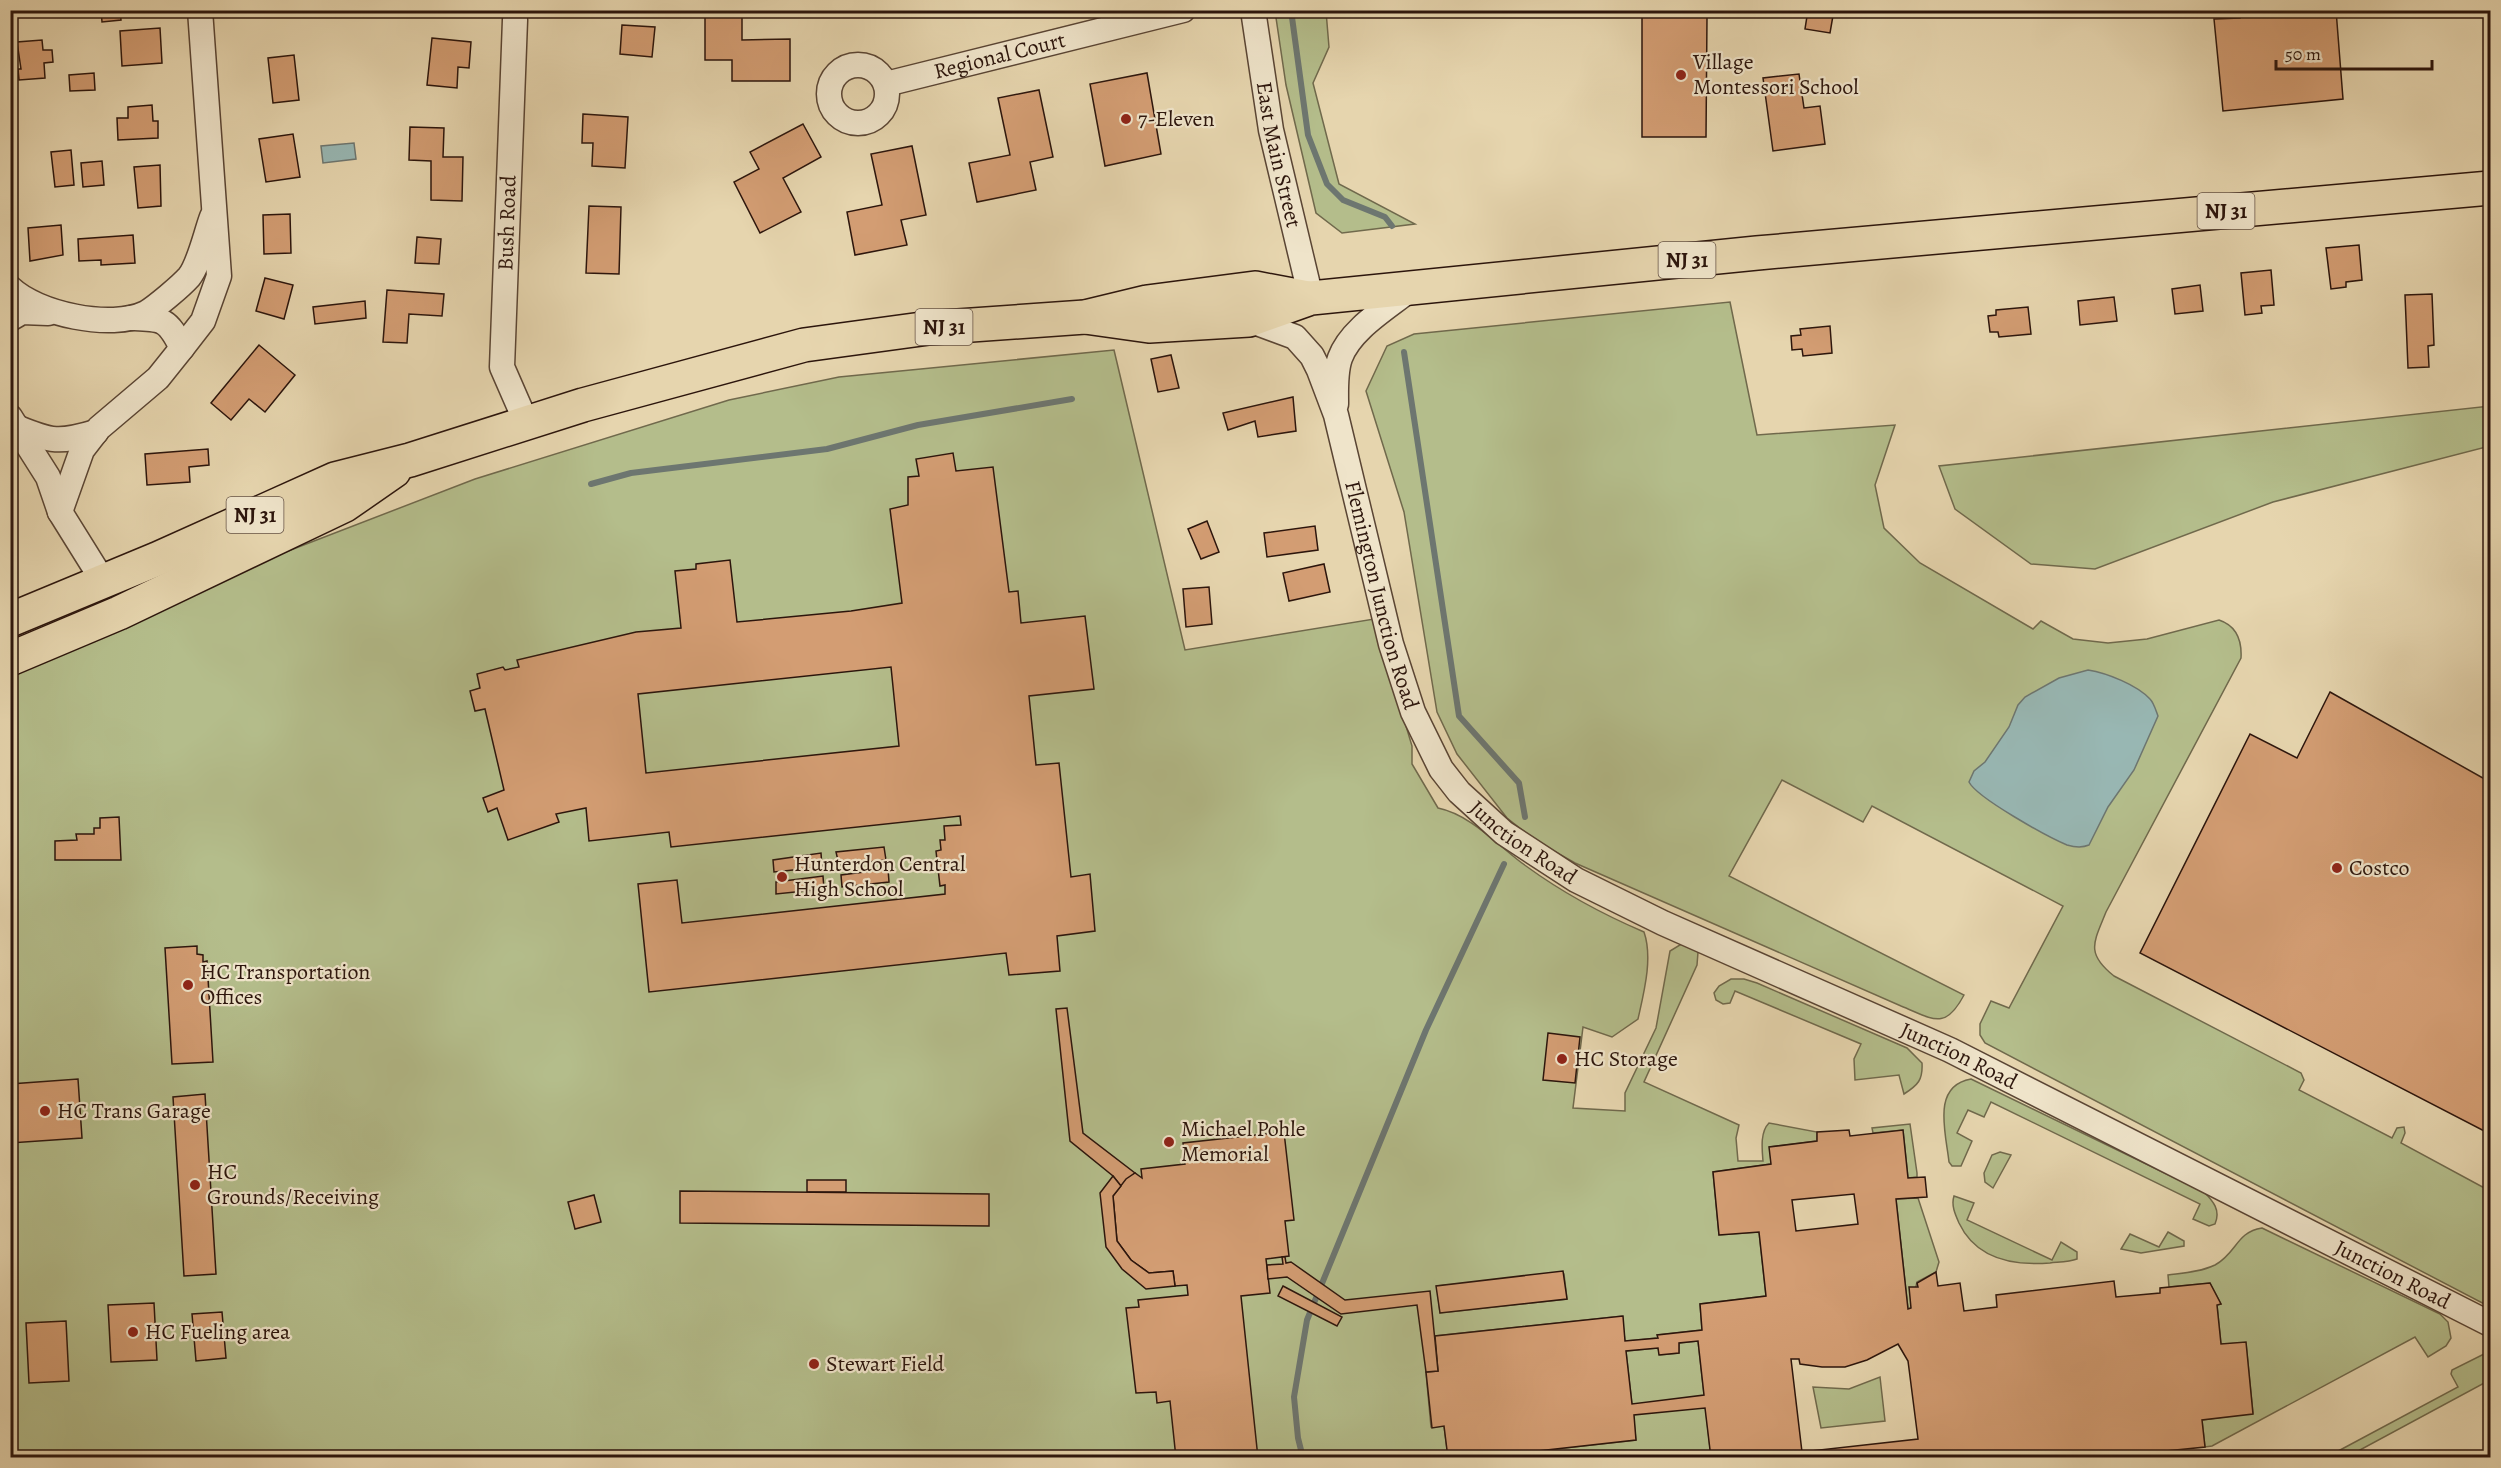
<svg xmlns="http://www.w3.org/2000/svg" width="2501" height="1468" font-family="Alegreya,serif">
<rect width="100%" height="100%" fill="#e6d5ae"/>
<filter id="stains"><feTurbulence type="fractalNoise" baseFrequency=".00333" numOctaves="4"/><feColorMatrix values="0 0 0 0 .2 0 0 0 0 .09 0 0 0 0 .02 0 0 0 .5 -.17"/></filter>
<radialGradient id="worn" r=".72"><stop offset=".6" stop-color="#630" stop-opacity="0"/><stop offset="1" stop-color="#630" stop-opacity=".3"/></radialGradient>
<!-- green -->
<g fill="#b4bd8b" stroke="#70694c" stroke-width="1.5" fill-rule="evenodd">
<polygon points="1275,11 1326,11 1329,47 1313,83 1339,184 1415,224 1342,233 1316,213 1286,85"/>
<path d="M1730,302l27,133 138,-10 -20,60 9,43 36,35 113,66 8,-8 32,18 35,4 39,-4 72,-19c18,6 23,20 22,38l-135,254c-12,30 -21,41 8,64l187,97 3,7 -5,10 93,48 5,-10 7,-1 1,6 -4,10 89,48v116l-505,-264 -5,-8v-11l11,-23 18,7 54,-102 -191,-100 -9,16 -81,-42 -53,96 235,119c-19,36 -31,24 -63,11l-326,-143 -39,-22 -29,-23 -50,-64 -20,-42 -33,-200 -38,-121 21,-45 27,-12z"/>
<path d="M1114,350l71,300 189,-31 38,127v18l26,44c34,7 61,39 88,58 37,27 76,48 118,66 9,26 0,60 -6,87l-26,18 -29,-10 -10,81 52,3v-18l31,-65 14,-77 13,-8 9,3 6,6 -1,13 -53,117 95,43 -3,13 2,23h25c-1,-12 -3,-29 6,-38l48,9v9l-47,6 1,17 -58,8 6,63 40,-3 7,64 -66,8 2,26 -44,5v3l-33,3 -3,-25 -187,20 3,35 -12,2 5,54 13,-1 4,31 -1437,1v-784l168,-81 296,-114 254,-79 110,-23zM1564,1274l3,25 -127,14 -3,-27z"/>
<polygon points="2490,406 2490,446 2273,502 2095,569 2031,564 1955,509 1939,466"/>
<path d="M1731,979h13l13,4 150,65 15,15c1,17 -4,22 -18,31l-5,-19 -44,5 -1,-21 7,-15 -126,-53 -5,12 -7,1 -7,-4 -2,-7 5,-7z"/>
<path d="M1971,1079l233,113c9,9 17,18 11,32l-6,2 -16,-7 7,-15 -209,-102 -7,15 -16,-7 -11,23 15,8 -11,25h-9l-3,-4c-3,-29 -18,-76 22,-83z"/>
<polygon points="1910,1124 1917,1173 1917,1177 1908,1178 1903,1130 1873,1133 1872,1128"/>
<polygon points="2000,1152 2011,1155 1993,1188 1985,1182 1984,1173 1992,1155"/>
<path d="M1954,1196l20,7 -7,17 85,40 9,-18 16,10v7c-8,3 -18,3 -27,4 -37,3 -74,-4 -91,-40 -4,-9 -8,-18 -5,-27z"/>
<polygon points="1918,1198 1939,1262 1936,1272 1917,1282 1911,1308 1908,1309 1896,1199"/>
<path d="M2262,1228l178,86 8,8 3,16 -5,8 -18,11 -13,-20 -203,109 -7,1 -3,-27 51,-7 -7,-70 -25,1 -4,-39 4,-1 -11,-21 -41,4 -1,-12c15,-2 33,-3 47,-10 22,-12 21,-33 47,-37z"/>
<polygon points="2168,1232 2184,1241 2184,1246 2141,1253 2121,1249 2130,1234 2159,1247"/>
<polygon points="1698,1341 1711,1457 1475,1458 1636,1440 1626,1351 1658,1348 1660,1355 1679,1353 1679,1343"/>
<polygon points="2490,1351 2490,1390 2486,1382 2347,1457 2327,1457 2458,1387 2451,1374 2452,1370"/>
<polygon points="1880,1377 1885,1421 1821,1428 1813,1387 1849,1389"/>
</g>
<!-- water -->
<g fill="#98b7b3" stroke="#6d7670" stroke-width="1.5">
<polygon points="354,143 356,159 323,163 321,146"/>
<path d="M2088,670c19,3 49,15 62,29 4,4 6,12 8,17l-24,54 -26,37 -19,38c-7,3 -15,2 -22,0 -19,-8 -90,-47 -98,-63l5,-11 11,-9 24,-35 9,-22 7,-8 34,-19z"/>
</g>
<g fill="none" stroke-linecap="round" stroke-linejoin="round">
<!-- stream -->
<g stroke="#6d7670" stroke-width="6">
<polyline points="1291,10 1308,135 1327,184 1343,200 1385,217 1392,226"/>
<polyline points="1404,352 1459,716 1519,783 1525,817"/>
<polyline points="591,484 631,473 827,449 918,425 1072,399"/>
<polyline points="1303,1458 1298,1438 1294,1397 1307,1320 1426,1030 1504,864"/>
</g>
</g>
<!-- building -->
<g fill="#d39d73" stroke="#2c150c" stroke-width="1.5" fill-rule="evenodd">
<polygon points="101,10 120,10 121,20 102,22"/>
<polygon points="705,10 742,10 742,40 790,39 790,81 732,81 732,60 705,60"/>
<polygon points="1808,10 1834,10 1830,33 1805,29"/>
<polygon points="2239,10 2336,10 2343,99 2223,111 2214,19 2240,18"/>
<polygon points="1642,16 1707,17 1706,137 1642,137"/>
<polygon points="622,25 655,27 652,57 620,54"/>
<polygon points="160,28 162,63 122,66 120,31"/>
<polygon points="432,38 471,42 469,68 458,67 457,88 427,85"/>
<polygon points="42,40 43,50 52,50 53,62 44,63 45,78 19,80 18,69 21,69 17,42"/>
<polygon points="294,55 299,100 273,103 268,58"/>
<polygon points="94,73 95,90 70,91 69,75"/>
<polygon points="1147,73 1161,154 1105,166 1090,84"/>
<polygon points="1799,74 1804,108 1820,106 1825,144 1773,151 1763,78"/>
<polygon points="1039,90 1053,157 1030,162 1036,190 977,202 969,163 1010,155 998,98"/>
<polygon points="152,105 153,121 158,121 158,138 118,140 117,118 128,118 128,107"/>
<polygon points="583,114 628,117 625,168 592,166 593,143 582,143"/>
<polygon points="803,124 821,157 783,178 801,212 760,233 734,182 759,169 750,152"/>
<polygon points="410,127 444,128 443,157 463,157 462,201 431,200 431,161 409,160"/>
<polygon points="293,134 300,177 266,182 259,139"/>
<polygon points="912,146 926,215 901,220 907,245 855,255 847,212 882,205 871,154"/>
<polygon points="71,150 74,185 55,187 51,152"/>
<polygon points="102,161 104,185 83,187 81,163"/>
<polygon points="160,165 161,206 138,208 134,167"/>
<polygon points="589,206 621,207 619,274 586,273"/>
<polygon points="290,214 291,253 264,254 263,215"/>
<polygon points="61,225 63,255 30,261 28,228"/>
<polygon points="133,235 135,263 101,265 101,260 79,261 78,239"/>
<polygon points="417,237 441,239 439,264 415,263"/>
<polygon points="2359,245 2362,280 2346,282 2346,287 2331,289 2326,248"/>
<polygon points="2271,270 2274,305 2261,306 2262,313 2245,315 2241,273"/>
<polygon points="265,278 293,285 284,319 256,311"/>
<polygon points="2200,285 2203,311 2175,314 2172,289"/>
<polygon points="387,290 444,294 442,316 409,314 407,343 383,342"/>
<polygon points="2432,294 2434,345 2428,346 2429,367 2408,368 2405,295"/>
<polygon points="2114,297 2117,321 2080,325 2078,301"/>
<polygon points="365,301 366,318 315,324 313,307"/>
<polygon points="2028,307 2031,334 1999,337 1998,332 1990,332 1988,316 1996,315 1996,310"/>
<polygon points="1830,326 1832,353 1803,356 1802,349 1792,350 1791,336 1801,335 1800,329"/>
<polygon points="259,345 295,375 265,412 249,399 231,420 211,403"/>
<polygon points="1171,355 1179,388 1158,392 1151,359"/>
<polygon points="1293,397 1296,431 1258,437 1255,421 1228,430 1223,413"/>
<polygon points="208,449 209,465 189,467 190,482 147,485 145,454"/>
<path d="M953,453l3,18 37,-4 16,125 9,-1 3,32 64,-7 9,73 -65,7 7,69 23,-2 12,114 19,-3 5,57 -38,5 3,35 -51,4 -3,-22 -357,39 -11,-108 39,-4 5,43 263,-29v-9l-5,1 -4,-35 5,-1 -1,-10h5l-1,-14 17,-1 -1,-9 -289,31 -2,-15 -80,9 -3,-33 -30,6 3,8 -51,18 -11,-32 -9,4 -5,-14 21,-8 -19,-81 -10,2 -5,-20 10,-3 -3,-14 26,-7 2,3 14,-3 -2,-7 119,-28 45,-4 -6,-57 21,-2v-5l34,-4 7,62 114,-11 51,-8 -12,-94 18,-4v-28l11,-1 -3,-17zM891,667l8,79 -253,27 -8,-79z"/>
<polygon points="1207,521 1219,552 1201,559 1188,529"/>
<polygon points="1315,526 1318,550 1267,557 1264,533"/>
<polygon points="1324,564 1330,592 1289,601 1283,573"/>
<polygon points="1209,587 1212,624 1186,627 1183,589"/>
<polygon points="2330,692 2490,782 2490,1134 2140,953 2250,734 2297,758"/>
<polygon points="119,817 121,860 55,860 55,841 77,840 76,834 94,834 94,828 100,828 100,818"/>
<polygon points="884,847 886,860 839,865 836,852"/>
<polygon points="821,853 822,867 774,872 773,860"/>
<polygon points="888,869 889,882 842,887 841,875"/>
<polygon points="823,876 824,889 776,894 776,882"/>
<polygon points="197,946 197,954 203,955 203,962 207,961 213,1062 172,1064 165,948"/>
<polygon points="1067,1008 1083,1133 1135,1173 1121,1186 1113,1176 1070,1141 1056,1009"/>
<polygon points="1548,1033 1580,1037 1575,1083 1543,1080"/>
<polygon points="78,1079 82,1138 10,1143 10,1084"/>
<polygon points="205,1094 216,1274 184,1276 173,1097"/>
<path d="M1849,1130l1,6 53,-6 5,48 17,-1 2,20 -31,2 12,110 3,-1 -2,-21h9l-1,-4 19,-11 2,14 22,-3 4,28 33,-4 -1,-12 118,-14 2,16 44,-4v-5l50,-5 11,21 -4,1 4,39 25,-2 7,72 -51,6 3,27 -78,8v3h-416l-6,-50 -71,7 2,25 -161,18h-27l-4,-32 -12,2 -6,-56 12,-1 -3,-35 188,-20 2,25 33,-3 -1,-3 45,-5 -2,-26 66,-8 -7,-64 -40,3 -6,-63 58,-8 -2,-17 48,-6v-9zM1854,1194l4,30 -62,7 -4,-31zM1698,1341l6,54 -72,9 -6,-53 32,-3 1,7 20,-2v-10zM1898,1344l10,17 10,78 -116,13 -11,-93h8l1,5 22,3h23l22,-7z"/>
<polygon points="1284,1132 1294,1220 1285,1221 1289,1256 1266,1259 1270,1293 1241,1296 1258,1458 1176,1458 1170,1401 1157,1403 1156,1392 1136,1393 1126,1308 1139,1307 1138,1300 1188,1295 1187,1285 1175,1286 1173,1271 1149,1273 1131,1260 1117,1241 1113,1196 1126,1179 1135,1173 1142,1178 1141,1169 1185,1164 1183,1143"/>
<polygon points="1113,1176 1121,1186 1113,1196 1117,1241 1131,1260 1149,1273 1173,1271 1175,1286 1146,1289 1122,1269 1106,1247 1100,1193"/>
<rect x="807" y="1180" width="39" height="12"/>
<polygon points="680,1191 989,1194 989,1226 680,1223"/>
<polygon points="594,1195 601,1222 575,1229 568,1202"/>
<polygon points="1282,1257 1285,1257 1286,1263 1291,1262 1345,1300 1430,1291 1438,1371 1426,1372 1417,1305 1341,1314 1287,1277 1268,1279 1267,1265 1283,1264"/>
<polygon points="1563,1271 1567,1299 1440,1313 1436,1286"/>
<polygon points="1283,1286 1342,1317 1337,1326 1278,1296"/>
<polygon points="154,1303 157,1360 111,1362 108,1305"/>
<polygon points="222,1312 226,1358 196,1361 192,1314"/>
<polygon points="66,1321 69,1381 29,1383 26,1323"/>
</g>
<g fill="none" stroke-linecap="round" stroke-linejoin="round">
<!-- minor casing -->
<g stroke="#5a4534" stroke-width="27">
<g id="minor">
<path id="s1" d="M1253,10l18,120 40,168"/>
<polyline points="515,20 502,367 526,422"/>
<circle cx="858" cy="94" r="29"/>
<path id="s2" d="M886,84l297,-74"/>
<path d="M10,288c27,26 101,42 136,25 10,-6 35,-27 43,-36 10,-12 17,-44 23,-60"/>
<path d="M131,318c32,1 36,0 51,30"/>
<polyline points="10,319 22,312 48,313"/>
<path id="s3" d="M1249,320l46,17 17,19 7,14 17,45 55,229 22,68 28,57 18,23 45,41 72,47 87,43 287,127 540,274"/>
<path d="M1336,404c0,-15 -1,-32 4,-46 11,-30 49,-51 73,-71"/>
<polyline points="10,417 48,477 60,512 103,581"/>
<path d="M16,427c36,15 43,16 80,5"/>
<polyline points="60,512 82,450 99,428 158,378 182,348 203,321 219,276 200,10"/>
</g>
</g>
<!-- highway casing -->
<g stroke="#2c150c" stroke-width="36">
<g id="highway">
<polyline points="1085,317 1149,326 1249,320 1311,298 1757,253 2490,188"/>
<polyline points="10,620 157,559 335,479 410,460 583,405 804,345 929,328 1085,317 1147,302 1255,288 1308,298"/>
<polyline points="10,659 119,613 345,505 394,471"/>
</g>
</g>
<!-- minor -->
<use href="#minor" stroke="#efe4ca" stroke-width="24"/>
<!-- highway -->
<use href="#highway" stroke="#e6d5ae" stroke-width="33"/>
</g>
<!-- markers -->
<g fill="#8f2418" stroke="#efe4ca" stroke-width="2">
<circle cx="1681" cy="75" r="6"/>
<circle cx="1126" cy="119" r="6"/>
<circle cx="2337" cy="868" r="6"/>
<circle cx="782" cy="877" r="6"/>
<circle cx="188" cy="985" r="6"/>
<circle cx="1562" cy="1059" r="6"/>
<circle cx="45" cy="1111" r="6"/>
<circle cx="1169" cy="1142" r="6"/>
<circle cx="195" cy="1185" r="6"/>
<circle cx="133" cy="1332" r="6"/>
<circle cx="814" cy="1364" r="6"/>
</g>
<g text-anchor="middle" dominant-baseline="central" stroke-width="4.5" stroke-linejoin="round" paint-order="stroke">
<!-- shield labels -->
<g fill="#efe4ca" stroke="#665345" stroke-width="1.5">
<rect x="2197.5" y="193" width="57" height="36" rx="4.5"/>
<rect x="1658.5" y="242" width="57" height="36" rx="4.5"/>
<rect x="915.5" y="309" width="57" height="36" rx="4.5"/>
<rect x="226.5" y="497" width="57" height="36" rx="4.5"/>
</g>
<g font-size="21" font-weight="bold" fill="#2c150c">
<text x="2226" y="211">NJ 31</text>
<text x="1687" y="260">NJ 31</text>
<text x="944" y="327">NJ 31</text>
<text x="255" y="515">NJ 31</text>
</g>
<!-- street labels -->
<g font-size="22" fill="#2c150c" stroke="#efe4ca">
<text stroke="none"><textPath href="#s2" startOffset="117">Regional Court</textPath></text>
<text stroke="none"><textPath href="#s1" startOffset="147">East Main Street</textPath></text>
<text transform="translate(507 223) rotate(-88)">Bush Road</text>
<text stroke="none"><textPath href="#s3" startOffset="324">Flemington Junction Road</textPath></text>
<text stroke="none"><textPath href="#s3" startOffset="620">Junction Road</textPath></text>
<text stroke="none"><textPath href="#s3" startOffset="1106">Junction Road</textPath></text>
<text stroke="none"><textPath href="#s3" startOffset="1592">Junction Road</textPath></text>
</g>
<!-- poi labels -->
<g font-size="22" fill="#2c150c" stroke="#efe4ca" text-anchor="start">
<text x="1693" y="62">Village<tspan x="1693" dy="25">Montessori School</tspan></text>
<text x="1138" y="119">7-Eleven</text>
<text x="794" y="864">Hunterdon Central<tspan x="794" dy="25">High School</tspan></text>
<text x="2349" y="868">Costco</text>
<text x="200" y="972">HC Transportation<tspan x="200" dy="25">Offices</tspan></text>
<text x="1574" y="1059">HC Storage</text>
<text x="57" y="1111">HC Trans Garage</text>
<text x="1181" y="1129">Michael Pohle<tspan x="1181" dy="25">Memorial</tspan></text>
<text x="207" y="1172">HC<tspan x="207" dy="25">Grounds/Receiving</tspan></text>
<text x="145" y="1332">HC Fueling area</text>
<text x="826" y="1364">Stewart Field</text>
</g>
</g>
<!-- margin -->
<rect width="2501" height="1468" fill="none" stroke="#e6d5ae" stroke-width="36"/>
<rect x="12" y="12" width="2477" height="1444" fill="none" stroke="#2c150c" stroke-width="3"/>
<rect x="18" y="18" width="2465" height="1432" fill="none" stroke="#2c150c" stroke-width="1.5"/>
<!-- scale -->
<path d="M2276 60v9h156v-9" fill="none" stroke="#2c150c" stroke-width="3"/>
<text x="2285" y="60" font-size="18" fill="#2c150c" stroke="#efe4ca" stroke-width="4.5" paint-order="stroke">50 m</text>
<rect width="100%" height="100%" filter="url(#stains)"/>
<rect width="100%" height="100%" fill="url(#worn)"/>
</svg>
